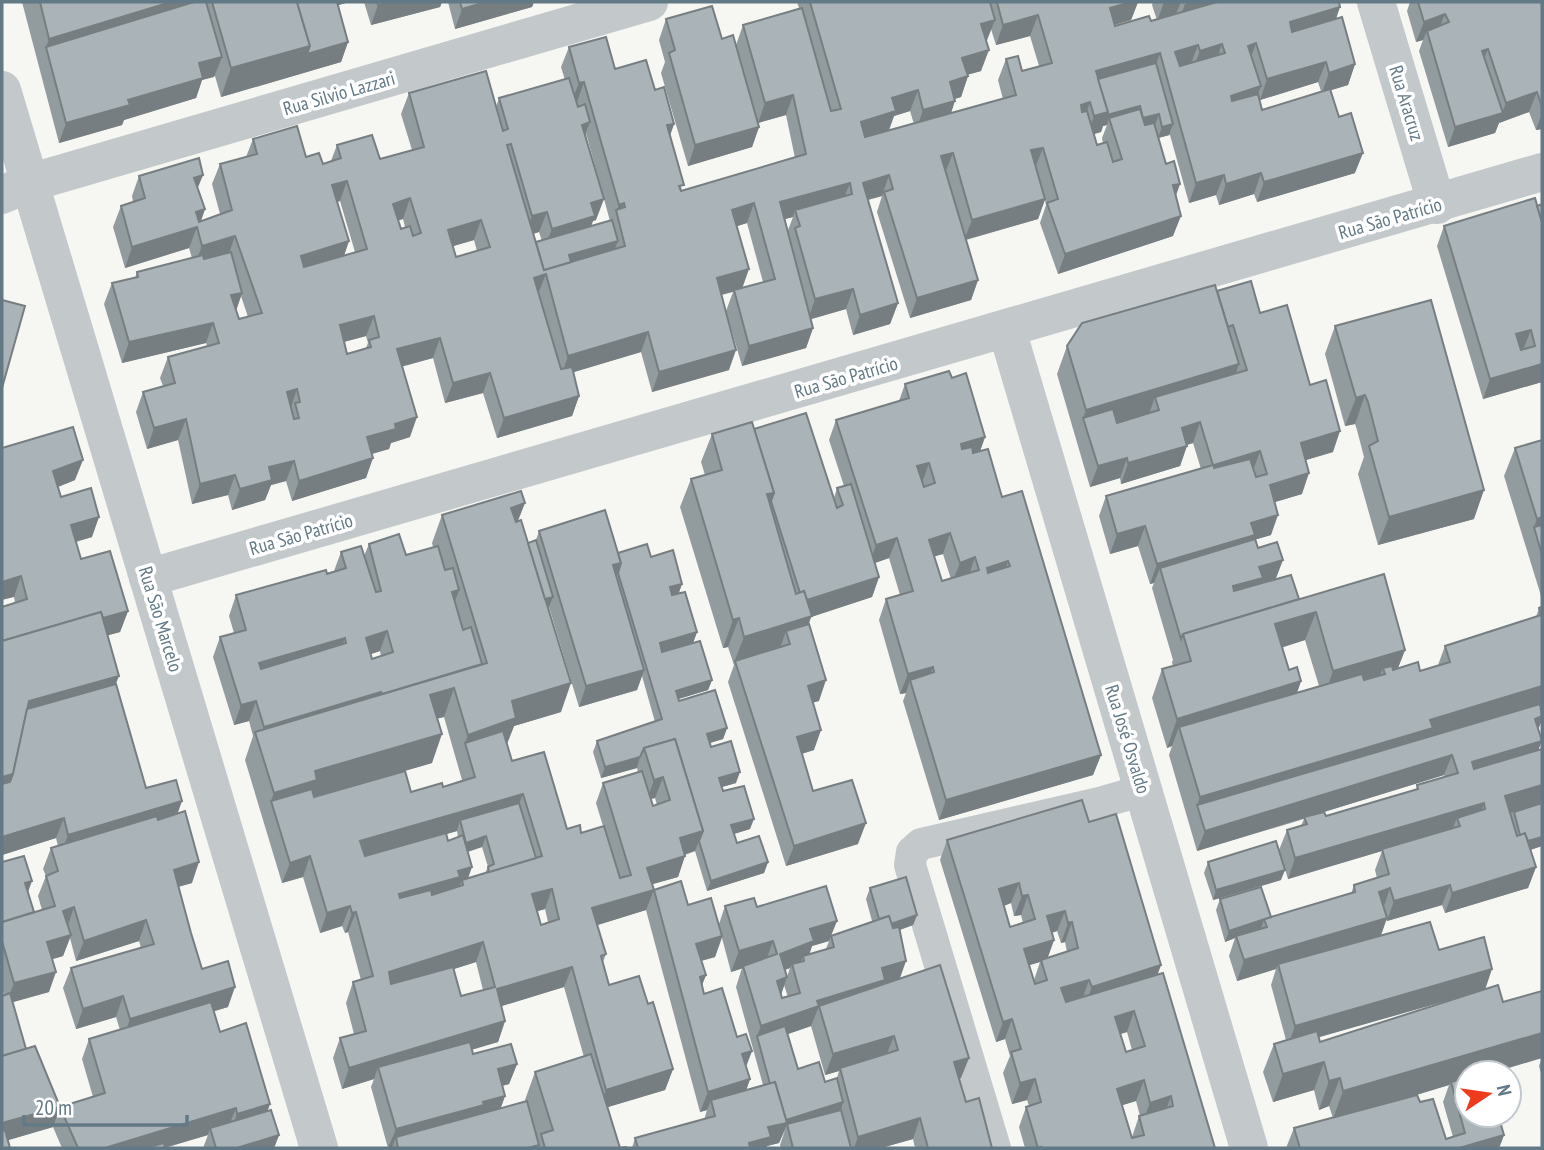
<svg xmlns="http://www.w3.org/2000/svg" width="1544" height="1150" font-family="'PT Sans Narrow',sans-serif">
<rect width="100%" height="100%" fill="#f6f6f2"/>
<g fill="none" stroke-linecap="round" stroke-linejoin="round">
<!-- service -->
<polyline stroke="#c3c8cb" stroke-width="32" points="995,1148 910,865 912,852 921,844 1099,803 1144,790"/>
<!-- minor -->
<g stroke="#c3c8cb" stroke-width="38">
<polyline points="1376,2 1437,205"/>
<polyline points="2,90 319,1148"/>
<polyline points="2,195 29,183 649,2"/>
<polyline points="1007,330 1249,1148"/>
<polyline points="148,578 1542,172"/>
</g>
</g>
<!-- wall -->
<g fill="#929b9e" fill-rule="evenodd">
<polygon points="22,2 349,2 338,5 348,42 341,62 221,97 215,76 202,80 196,98 124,120 122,125 59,143"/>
<polygon points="364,2 442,2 440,7 371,25"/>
<polygon points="448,2 534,2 532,7 455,29"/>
<path d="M797,2h341l-7,18 -16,5v1l42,-6 -5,-15 1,-3h186l-3,17 19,45 -7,21 -17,5 24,83 -98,29 -3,-8 -35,11 -3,-10 -27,8 -19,-68 -12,3 8,26 14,20 -4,12 -3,40 -115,38 -18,-51 6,-18 -1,-5 -7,19 -72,21 12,40 -7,20 -61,18 -33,-106 5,-16 -14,4 30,103 -8,21 -37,11 -7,-26 -35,10 2,9 -7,20 -64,18 -16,-55 7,-19 -12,3 8,75 -77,22 -11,-40 -68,20 6,24 -7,20 -75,22 -14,-45 -38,10 -12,-45 -31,8 8,71 -19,6 -2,6 -17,5 -6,24 -74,23 -6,-20 -15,4 -6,15 -33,10 -4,-15 -36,9 -14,-64 -31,9 -11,-37 7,-20 20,-6 -3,-8 8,-21 39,-11 -1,-3 -84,20 -18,-59 8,-21 23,-5 2,-6 55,-14 -3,-10 -64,20 -12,-41 8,-21 12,-4 -1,-6 7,-20 59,12 7,21 -4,12 19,-7 -8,-30 8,-20 26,-7 7,-18 70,25 8,-3 6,-16 43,14 32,-9 -11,-36 8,-21 87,14 3,-9 66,-18 -4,-13 8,-20 86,43 19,34 -4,11 12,56 113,-33 -9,-43 -28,8 1,4 -7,20 -64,19 -27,-93 4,-11 -6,-22 7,-21 70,26 7,-20 56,-17zM991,29l5,16 34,-9 9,30 -17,5 -16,-12 -8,21 5,19 -52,14 4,-14 6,-2 7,-21 -1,-1 14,-4 5,-30 1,-1zM1318,82l3,9 -59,19 -2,-10zM910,111l4,13 -25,7 5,-15zM1107,125l-5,13 1,5 -6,2 -3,-11 7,-2 2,-6zM586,133l24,88 -19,5 2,-5 3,-1zM340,201l15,51 -11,4 -7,-54zM793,217l-5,13 -3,-11zM403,219l2,8 -4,2 -3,-9zM747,223l16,59 -21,6 -5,-62zM539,232l3,9 -6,1 -3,-8zM474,240l3,11 -21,6 -3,-11zM241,296l7,21 -9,2 -3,-9zM366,336l2,7 -2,5 -19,6 -3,-12z"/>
<polygon points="1410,2 1542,2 1542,129 1536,130 1529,112 1499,123 1495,133 1448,147 1419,51 1423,40 1416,42 1407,11"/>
<polygon points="1537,206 1542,382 1483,399 1437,246 1444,226"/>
<path d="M1217,291l43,22 50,72 23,67 -28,8 -3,34 -27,8 -4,33 -15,4 2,9 18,31 23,20 106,51 -7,18 22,3 18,-6 7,-19 91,-29 3,-9 3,-1v112l-4,11v20l4,-1v97l-12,4 6,17 -8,21 -83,25 -3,-8 -55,16 -1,-1 -5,15 58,15 46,39 18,13 39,-11v86l-3,-11 3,-8 -75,15 37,62 -5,13h-213l8,-20 39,-10 -4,-12 -10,4 -5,-20 -41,12 -10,-30 11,-28 12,-4 -15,-55 5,-16 -39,12 -8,-25 6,-18 -10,4 -9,-32 4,-11 51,18 80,-23 3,-9 23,-7 -2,-8 7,-19 -94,28 -9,-29 8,-20 14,-4 3,-7 -107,32 -28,-96 3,-9 -5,2 -15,-50 10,-29 11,-3 -1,-4 1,-2 -21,-72 2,-5 -4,1 -12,-38 -28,8 -11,-38 7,-20 95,-27 -8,-26 -6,2 -7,21 -59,18 -1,-6 -30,9 -33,-113 10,-28zM1305,640l14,46 -22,7 4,-12 -12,-11 -7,-23zM1444,775l1,2 -28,8 -1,5 -90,26 -2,-4zM1479,991l-159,51 -1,-5zM1449,1085l-6,17 10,35 -7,2 -26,-37 -3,-7z"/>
<polygon points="1335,326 1474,519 1378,545 1358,474 1364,457 1357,430 1355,424 1345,426 1325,354"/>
<path d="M952,378l33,59 -5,14 22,46 99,258 -8,20 -154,45 -36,-119 3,-8 -6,1 -21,-74 7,-21 14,-4 -11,-37 -14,5 4,14 -7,20 -61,20 -2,7 10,77 -6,1 1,48 -12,4 11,37 45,53 -72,22 -58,-184 6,-17 -6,-18 -5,1 -43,-141 11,-28 14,-4 -4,-13 11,-28 42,-5 80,69 3,-10 7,-2 -15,-46 7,-20 63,-19 6,-17zM943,554l8,25 -9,2 -8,-25z"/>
<polygon points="1542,440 1542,599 1504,476 1515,448"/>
<path d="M2,448l73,32 -17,7 3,10 31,40 -16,5 5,17 47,52 -8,21 -12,3 8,49 30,104 32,26 14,69 -14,4 13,46 11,36 26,38 -14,4 6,21 48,79 11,24 -5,13h-71l5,-13 -43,13h-103l-9,-21 -45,13 -6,8 2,-153 -2,-7v-126l26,30 6,20 8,-2 -4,-14 8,-20 -3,-7 8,-21 7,-2 -2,-8 -54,17v-248l13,-4 -1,-6zM70,938l6,23 63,-20 2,7 -70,20 -8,20 13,41 40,-12 4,13 -31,9 -7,20 11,38 -33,10 -34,-58 -13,-47 36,-10 3,-33 11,-3z"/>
<path d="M442,515l76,6 10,22 8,-3 3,-9 79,22 33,4 31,27 -3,9 18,39 -4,11 19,37 -4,10 -30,9 1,2 48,27 -4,11 -13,4 1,4 25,36 -14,4 1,4 27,38 -16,5 3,9 31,19 -4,11 -57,18 -12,-40 -10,4 -7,22 -26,7 2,6 34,15 31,19 6,-18 32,1 74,29 41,-15 -6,-22 4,-11 47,27 -4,10 -13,5v49l61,99 -2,1 7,23 26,46h-77l-2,-9 -32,9h-100l-1,-3 5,-15 -6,13 -12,3 -1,2h-134l3,-10 69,-18 3,-10 -7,2 -54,-202 -49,15 9,29 -3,8 6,23 39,19 25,65 -8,21 -57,17 12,41h7h-239l-17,-61 3,-8 -32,10 -9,-31 7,-20 14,-4 -8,-31 7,-21 8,-2 -13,-48 -3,1 -3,-7 -22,7 -17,-56 -21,6 -37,-123 8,-24 -4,-15 -15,4 -21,-68 7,-20 14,-4 -5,-17 7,-21 98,-24 7,-19 23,4 5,-12 37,11 27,-8 -1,-4zM549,607l30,100 58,-17 5,-14 13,46 -58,19 -4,11 8,26 36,-10 1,4 -35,11 -7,20 7,23 -22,7 -14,-4 -55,-68 -5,-17 7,-18 47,-14zM380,651l1,5 -9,3 -1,-5zM444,717l18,63 -19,7 -32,5 -48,-9 69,-20 5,-45zM655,798l2,7 -4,1 -3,-7zM457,831l1,6 -10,4 -2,-7zM482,847l6,20 -3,6 -17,5v-26zM545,909l3,13 -7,3 -4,-14zM722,938l9,34 11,-4 -6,19 27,98 -17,5 4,-11 -4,-12 6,-16 -15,-14 -33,-43 -2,-9 4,-10 -5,-14 14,-4zM829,941l-3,8 -17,5 3,-8zM476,962l7,28 -22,6 -7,-27zM790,968l-3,9 -2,-7zM784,985l4,12 -6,1 -1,-3zM564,987l20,70 -49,15 -10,28 1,2 -26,7 5,-13 -3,-10 7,-2 8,-20 -44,-10 -1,-5 26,-7 7,-21 -4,-15zM813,1020l-2,6 14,49 14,-4 -2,7 -12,4 -27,-13 -10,-35 23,-8z"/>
<path d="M1089,822l69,153 57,173h-190l-6,-21 7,-20 3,-1 -2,-6 -15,4 -9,-31 7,-17 -5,-17 -9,3 -56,-182 7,-20zM1011,903l3,13 7,-1 2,8 -13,4 -6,-21zM1057,931l4,12 4,-1 2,10 -20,6 7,-18 -2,-7zM1040,962l-6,18 -5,-15zM1127,1032l5,18 -6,2 -6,-18zM1136,1101l4,15h-1l-7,21 -10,-32z"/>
<polygon points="1208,862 1281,880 1213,900 1204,873"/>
</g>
<!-- shaded-wall -->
<g fill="#777e81">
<polygon points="171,2 204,2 46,47 49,39"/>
<polygon points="328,2 349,2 326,9"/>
<polygon points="391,2 442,2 440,7 371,25 378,5"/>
<polygon points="486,2 534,2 532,7 455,29 462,9"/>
<polygon points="1131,2 1138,2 1131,20 1102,28 1110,8"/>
<polygon points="1164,2 1181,2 1175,16 1157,22"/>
<polygon points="1193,2 1257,2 1178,24 1185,4"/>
<polygon points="1340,7 1333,28 1283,43 1290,22"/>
<polygon points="1445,14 1437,34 1427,31 1423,40 1416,42 1424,22"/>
<polygon points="1038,15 1030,36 996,45 1003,25"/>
<polygon points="995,20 987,40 973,44 981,24"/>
<polygon points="348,42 341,62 221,97 231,68 310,46"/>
<polygon points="1256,43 1249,63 1248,46"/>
<polygon points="1222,44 1215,64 1192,71 1200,51"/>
<polygon points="1198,45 1190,66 1168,73 1175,52"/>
<polygon points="1488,49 1480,69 1482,51"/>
<polygon points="989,50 981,71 955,78 962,58"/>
<polygon points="1160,53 1153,74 1095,90 1096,71"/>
<polygon points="222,57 214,77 202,80 196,98 124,120 122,125 59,143 66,123 128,100 199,63"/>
<polygon points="1326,62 1318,82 1260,100 1267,79"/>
<polygon points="1355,64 1348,85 1322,93 1329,73"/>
<polygon points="968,76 961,97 943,102 950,82"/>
<polygon points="584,82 577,102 571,103 579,83"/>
<polygon points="1261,86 1253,106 1223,116 1231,96"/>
<polygon points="918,90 910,111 894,116 888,131 853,142 861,122 892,98"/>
<polygon points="1537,92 1529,112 1499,123 1495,133 1448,147 1455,127 1502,113 1506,103"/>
<polygon points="793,95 786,115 758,123 765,103"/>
<polygon points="955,101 948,122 916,131 923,110"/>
<polygon points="1090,102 1083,122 1081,105"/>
<polygon points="1140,106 1136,117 1109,118 1107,125 1103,126 1101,132 1087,136 1094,116 1108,112"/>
<polygon points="1542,113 1542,129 1536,130"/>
<polygon points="1159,114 1155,125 1139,128 1143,118"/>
<polygon points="590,122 582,142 582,125"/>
<polygon points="674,124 667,144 667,125"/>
<polygon points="1173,124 1169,135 1158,138 1162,127"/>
<polygon points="759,127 752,147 688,166 695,145"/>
<polygon points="1043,148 1035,168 1031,150"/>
<polygon points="953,153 945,173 941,156"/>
<polygon points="1363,153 1355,173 1257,202 1264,182"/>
<polygon points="1261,173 1254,194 1219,205 1226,184"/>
<polygon points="203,175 195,195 194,178"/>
<polygon points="889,175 882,196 855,203 863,183"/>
<polygon points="1224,175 1216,195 1189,203 1196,183"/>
<polygon points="347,181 340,201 325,205 332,185"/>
<polygon points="850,183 842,203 795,210 793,217 773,222 780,202"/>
<polygon points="1180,184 1172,204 1173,185"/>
<polygon points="410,198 403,219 386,224 393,204"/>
<polygon points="604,199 596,220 593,221 587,236 544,249 552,229 591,203"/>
<polygon points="1045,199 1038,219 964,240 972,220"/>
<polygon points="624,203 618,220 616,212 619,205"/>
<polygon points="754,203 747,223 725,230 732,210"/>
<polygon points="205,209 198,229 197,227 189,248 125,268 132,247 196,212"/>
<polygon points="547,212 539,232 525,236 532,216"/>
<polygon points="1181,216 1173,236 1058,274 1065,254"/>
<polygon points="481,220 474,240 440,250 448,230"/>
<polygon points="235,236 228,256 194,266 202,246"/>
<polygon points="349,241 342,262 293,276 301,256"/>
<polygon points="618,241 614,251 546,274 538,294 534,278 569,255"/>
<polygon points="749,269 742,289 710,298 717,278"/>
<polygon points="978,280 971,300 910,318 917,298"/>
<polygon points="853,289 846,309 808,320 815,299"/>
<polygon points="242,293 235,314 231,295"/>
<polygon points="898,303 890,324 853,335 860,315"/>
<polygon points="374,316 366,336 332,345 340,325"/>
<polygon points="213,323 206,343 122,363 129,342"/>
<polygon points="813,328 806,348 742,366 749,346"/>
<polygon points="1531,330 1523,350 1508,354 1516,334"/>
<polygon points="648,332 641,352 561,376 568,356"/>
<polygon points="440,338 433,358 390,370 397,349"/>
<polygon points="736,350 729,370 652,392 659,372"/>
<polygon points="1239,364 1229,393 1159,410 1155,397 1148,417 1088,434 1083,418 1075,438 1086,410"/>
<polygon points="1542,364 1542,382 1483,399 1490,379"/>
<polygon points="490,373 483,393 445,403 453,383"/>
<polygon points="297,389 290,410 287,392"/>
<polygon points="1365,395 1355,424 1345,426 1356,398"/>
<polygon points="579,396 572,416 497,438 504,418"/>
<polygon points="417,417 410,437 391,443 389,449 360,457 367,437 395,424"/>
<polygon points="186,419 178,440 147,449 154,428"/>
<polygon points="1200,422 1193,443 1175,448 1182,428"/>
<polygon points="1340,431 1333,452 1293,464 1301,443"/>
<polygon points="985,437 978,457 953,465 961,444"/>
<polygon points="1187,446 1180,466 1121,484 1128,463"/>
<polygon points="1260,451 1253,471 1206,485 1214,465"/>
<polygon points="373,458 366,478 292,501 299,481"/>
<polygon points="1127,458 1120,478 1090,487 1098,466"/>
<polygon points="83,460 75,480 45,492 53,471"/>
<polygon points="294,461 286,481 271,485 265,500 232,510 240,489 269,467"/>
<polygon points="929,463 922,483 917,466"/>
<polygon points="1309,473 1302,494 1262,506 1270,485"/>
<polygon points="235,475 228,495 192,504 200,484"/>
<polygon points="1484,490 1474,519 1378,545 1389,517"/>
<polygon points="774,493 764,521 767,494"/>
<polygon points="525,503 514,531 511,508"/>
<polygon points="1278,515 1271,535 1160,568 1154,583 1150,584 1157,564 1251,523"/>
<polygon points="99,517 92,537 63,545 71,525"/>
<polygon points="1542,517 1542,543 1534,527 1537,519"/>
<polygon points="1145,526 1138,546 1110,554 1117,534"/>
<polygon points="950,533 943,554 922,560 929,540"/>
<polygon points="897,538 889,558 869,565 876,545"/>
<polygon points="975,557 968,578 952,583 960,563"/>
<polygon points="1283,560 1275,581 1226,607 1233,586 1259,567"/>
<polygon points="1008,561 1001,581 979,588 987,568"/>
<polygon points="621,563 614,583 613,565"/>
<polygon points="21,576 14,597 2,600 2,582"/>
<polygon points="879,577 872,597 811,617 801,644 790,644 786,631 779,651 735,661 733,665 744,637 803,602"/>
<polygon points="682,584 678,594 666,598 670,587"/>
<polygon points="459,590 452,610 452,592"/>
<polygon points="553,597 549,607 538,611 542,600"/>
<polygon points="1301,605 1316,612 1305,640 1265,653 1190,657"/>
<polygon points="128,611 120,632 2,665 2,647"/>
<polygon points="739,618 728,647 723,648 733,620"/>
<polygon points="387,631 380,651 359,658 366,638"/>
<polygon points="697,632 693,643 656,654 660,643"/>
<polygon points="345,638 337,658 252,684 259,663"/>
<polygon points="1405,650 1394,678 1385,674 1383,668 1377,683 1323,700 1333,671"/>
<polygon points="933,667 925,687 910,680 906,693 900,694 908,674"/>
<polygon points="644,670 637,690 579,707 586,686"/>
<polygon points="119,676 108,704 22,729 29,701"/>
<polygon points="712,680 708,690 672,701 676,691"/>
<polygon points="826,680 819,701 801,706 808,686"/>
<polygon points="1301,681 1291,710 1179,727 1172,746 1167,748 1177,719"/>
<polygon points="571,683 561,712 514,726 506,746 465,743 468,735 512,701"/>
<polygon points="1542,686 1542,712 1197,805 1200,797 1430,720"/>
<polygon points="454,688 444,717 420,723 384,700"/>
<polygon points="381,692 374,712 258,742 264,727"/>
<polygon points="256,701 249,721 234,725 241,705"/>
<polygon points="1542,716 1542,719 1536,736 1535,719"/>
<polygon points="727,728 723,739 703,745 707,734"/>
<polygon points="821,730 814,750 790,757 797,737"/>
<polygon points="442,734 432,763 311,798 271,801 274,793 315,771"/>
<polygon points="1542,741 1534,761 1464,782 1472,762"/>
<polygon points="1101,755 1093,775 939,820 946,800"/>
<polygon points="1452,755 1444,775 1197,851 1205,831"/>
<polygon points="640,757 637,768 601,778 605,767"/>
<polygon points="740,772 736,783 715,789 719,778"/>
<polygon points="13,774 2,803 2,777"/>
<polygon points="663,777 655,798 647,800 654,780"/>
<polygon points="1542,785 1542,803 1497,817 1505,796"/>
<polygon points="523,794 515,814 460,820 457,831 353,862 360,841"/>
<polygon points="182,801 175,821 60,855 68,835"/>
<polygon points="1484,803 1477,823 1460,826 1457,818 1452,830 1288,879 1295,858"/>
<polygon points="64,818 56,838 2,855 2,837"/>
<polygon points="754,819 750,829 727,836 731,825"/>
<polygon points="866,823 858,844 786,866 794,846"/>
<polygon points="703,831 695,851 673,858 680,838"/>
<polygon points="486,836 482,847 463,853 466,843"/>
<polygon points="1542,837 1542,846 1518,854 1522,843"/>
<polygon points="310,856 303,877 282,883 290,863"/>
<polygon points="685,856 678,877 639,888 647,868"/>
<polygon points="199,862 192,883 166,890 174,870"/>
<polygon points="768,862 764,873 707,891 711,881"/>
<polygon points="472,867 465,887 463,885 462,880 458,889 392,915 399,894 458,871"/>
<polygon points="1536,867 1528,888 1445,913 1452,893"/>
<polygon points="1285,870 1281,880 1213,900 1216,890"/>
<polygon points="32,881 28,892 25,883"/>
<polygon points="1019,883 1011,903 992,910 999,889"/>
<polygon points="1450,885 1442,905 1387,921 1394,901"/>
<polygon points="1390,888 1383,909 1379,892"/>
<polygon points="552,889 545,909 525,915 532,894"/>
<polygon points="654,890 646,910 585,929 592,908"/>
<polygon points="1028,895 1021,915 1014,916 1022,896"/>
<polygon points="350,906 342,926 320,933 327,913"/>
<polygon points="74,907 67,928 63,911"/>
<polygon points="1065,911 1057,931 1039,936 1047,916"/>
<polygon points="356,912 348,932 345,933 352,913"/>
<polygon points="917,915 913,925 877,938 881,927"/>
<polygon points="1387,918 1380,938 1278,964 1276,969 1237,981 1244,960"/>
<polygon points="146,920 139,941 76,961 84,941"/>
<polygon points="1264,920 1260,931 1236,936 1235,938 1225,942 1229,931"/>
<polygon points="837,921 829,941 812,946 807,962 804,961 803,956 800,964 792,964 790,968 772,974 780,954 810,929"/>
<polygon points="1072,922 1065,942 1061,943 1068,923"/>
<polygon points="71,935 63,956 40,963 47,942"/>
<polygon points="722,936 715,957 689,964 696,944"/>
<polygon points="1054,940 1047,960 1041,960 1040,962 1017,969 1024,949"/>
<polygon points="773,941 766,961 731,972 739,951"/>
<polygon points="483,942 476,962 381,992 389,972"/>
<polygon points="906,961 899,981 819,1006 811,1026 759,1044 757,1036 761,1026 817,1001 882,968"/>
<polygon points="1161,965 1154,985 1084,1007 1092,987"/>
<polygon points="572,967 564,987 489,1010 497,989"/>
<polygon points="1492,969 1485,990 1288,1046 1295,1026"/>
<polygon points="56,972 49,992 6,1004 14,983"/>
<polygon points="706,975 698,995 700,977"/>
<polygon points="787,977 780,998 777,981"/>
<polygon points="1089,980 1082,1000 1054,1008 1061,988"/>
<polygon points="235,987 228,1007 123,1039 130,1019"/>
<polygon points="123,996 116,1017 76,1029 83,1009"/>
<polygon points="1134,1011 1127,1032 1108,1038 1115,1017"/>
<polygon points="1012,1019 1005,1039 996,1042 1003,1022"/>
<polygon points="505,1021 498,1042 381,1077 378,1067 374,1079 342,1089 349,1068"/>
<polygon points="1542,1033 1542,1058 1492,1073 1467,1073 1467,1080 1451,1082 1449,1085 1333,1119 1343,1091"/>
<polygon points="894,1036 886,1056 840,1068 839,1071 825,1075 833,1054"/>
<polygon points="752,1051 744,1071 742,1054"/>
<polygon points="969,1058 961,1078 947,1082 954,1062"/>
<polygon points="1324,1062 1314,1090 1273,1102 1283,1074"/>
<polygon points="517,1064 509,1084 490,1089 498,1069"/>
<polygon points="673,1069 665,1090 598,1110 606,1090"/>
<polygon points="1340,1078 1329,1106 1319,1110 1329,1081"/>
<polygon points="750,1079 743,1100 711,1100 707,1110 700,1112 708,1092"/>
<polygon points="1035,1079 1027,1100 1012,1104 1020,1083"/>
<polygon points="1144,1080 1136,1101 1110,1109 1117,1089"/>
<polygon points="505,1096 498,1116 396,1137 392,1148 388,1148 396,1129"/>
<polygon points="1171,1096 1164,1116 1142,1123 1150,1103"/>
<polygon points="843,1102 840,1113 787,1124 779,1143 767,1146 766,1148 747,1148 749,1143 768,1127 780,1122"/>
<polygon points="270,1104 263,1125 230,1134 237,1114"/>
<polygon points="60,1107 53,1127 2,1142 2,1123"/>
<polygon points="236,1108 228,1128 210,1128 208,1135 163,1148 108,1148 108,1147"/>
<polygon points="920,1118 913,1139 881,1148 854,1148 858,1137"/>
<polygon points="279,1135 274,1148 240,1148 240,1147"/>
<polygon points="1504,1135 1499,1148 1459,1148"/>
</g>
<!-- building -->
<g fill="#aab4b8" stroke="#777e81" stroke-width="2" fill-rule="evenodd">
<polygon points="40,2 171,2 49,39"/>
<polygon points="194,2 206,2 222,57 199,63 203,78 128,100 130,105 66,123 46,47"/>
<polygon points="212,2 297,2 310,46 231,68"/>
<polygon points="297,2 337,2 348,42 307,54 310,46"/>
<polygon points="377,2 391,2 378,5"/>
<polygon points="460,2 486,2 462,9"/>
<path d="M810,2h180l5,18 -14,4 8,26 -27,8 6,18 -18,6 5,19 -32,9 -5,-20 -26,8 4,13 -35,11 4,15 151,-42 -10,-36 12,-3 4,15 30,-8 -14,-48 -35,10 -6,-23h134l-21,6 5,18 34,-10 2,5 66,-19h122l1,5 -50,15 2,10 50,-15 13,47 -26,9 -3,-11 -59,17 -11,-36 -8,3 13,40 -30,10 1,5 26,-7 4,16 68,-21 9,28 12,-4 12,40 -99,29 -3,-9 -35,11 -2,-9 -28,8 -36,-130 -64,18 12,41 -14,4 -4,-14 -9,3 1,7 5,-1 10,34 10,-3 6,20 9,-3 -13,-41 31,-9 5,16 9,-2 12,41 8,-3 6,23 -7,1 8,31 -116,38 -18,-51 11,-4 -15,-51 -12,2 14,49 -73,21 -19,-67 -12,3 37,124 -61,18 -33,-106 9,-3 -4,-14 -26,8 35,120 -38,12 -7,-26 -38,10 -20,-71 5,-2 -5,-16 57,-16 -2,-11 -70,19 33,126 -64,18 -15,-56 41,-11 -21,-76 -22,7 17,59 -32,9 19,72 -77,22 -11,-40 -80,24 -22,-82 -12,4 27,91 11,-2 7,29 -75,22 -14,-45 -37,10 -13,-45 -43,11 20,68 -22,7 1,5 -29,8 6,21 -74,23 -5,-20 -25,6 3,13 -32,9 -5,-14 -35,9 -14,-65 -32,9 -11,-36 32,-9 -7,-26 51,-14 -6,-20 -84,19 -17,-59 26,-6 -1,-5 66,-17 1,4 27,-7 11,41 -11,2 8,24 23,-6 -27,-77 -33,10 -5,-19 -65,20 -11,-41 24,-8 -6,-22 60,-18 4,17 -9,3 11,31 -9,3 3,10 33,-12 -12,-46 37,-10 -4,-15 44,-13 9,31 13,-4 4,11 18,-6 -4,-13 35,-10 8,24 44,-12 -15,-54 77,-22 17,60 5,-2 -9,-31 70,-20 9,29 7,-3 5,18 -8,3 22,74 -13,4 4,13 -43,13 -5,-17 -15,4 -21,-72 -4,1 37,125 81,-24 -9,-36 9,-3 -1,-4 -5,2 -35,-123 -5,1 -10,-36 37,-10 9,32 31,-9 9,30 9,-3 10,37 -7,1 17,60 -5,1 2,5 125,-37 -13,-59 -28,8 -22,-78 59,-17 29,103 10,-2zM1222,44l3,9 -45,13 -5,-14 23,-7 2,6zM347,181l20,68 -63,18 -3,-11 48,-15 -17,-56zM410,198l11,35 -8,3 -3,-10 -9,3 -8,-25zM481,220l9,27 -34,10 -8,-27zM374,316l5,21 -10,3 2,7 -24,7 -7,-29zM297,389l3,13 -5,1 4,15 -5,1 -7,-27z"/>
<polygon points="1418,2 1542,2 1542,107 1537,92 1506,103 1488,49 1482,51 1503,113 1455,127 1427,31 1449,22 1445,14 1424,22"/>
<polygon points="712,6 722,39 733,35 759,127 695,145 669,53 675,50 666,19"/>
<polygon points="1156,63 1173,124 1162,127 1159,114 1143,118 1140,106 1107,115 1108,112 1098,79"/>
<path d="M1535,198l7,24v142l-52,15 -46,-153zM1531,330l4,16 -14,4 -5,-16z"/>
<polygon points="1542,204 1542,222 1537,206"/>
<polygon points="612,220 618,241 569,255 571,262 544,270 536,242"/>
<path d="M1251,281l9,32 27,-8 23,80 16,-5 14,51 -39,12 8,30 -39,12 8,30 -27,8 4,12 -98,29 -12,-38 -28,8 -11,-38 107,-31 -13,-43 -18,6 5,18 -59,17 -1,-5 -29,8 -15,-48 30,-9 4,14 42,-13 -4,-13 92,-27 -14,-45 -5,2 -11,-36zM1260,451l7,23 -11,3 -6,-18 -36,9v-3z"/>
<polygon points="1215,285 1239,364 1086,410 1067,346 1082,323"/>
<polygon points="2,300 25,306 2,388"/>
<polygon points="1431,300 1484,490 1389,517 1369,446 1378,441 1368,402 1365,395 1356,398 1335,326"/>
<path d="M949,371l3,7 14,-5 19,64 -24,7 1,5 10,-2 1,6 15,-4 14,48 20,-6 79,264 -155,45 -36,-120 24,-8 -1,-5 -25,7 -22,-75 27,-8 -16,-53 -21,7 -40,-125 73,-22 -4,-14zM929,463l6,20 -11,4 -7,-21zM950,533l10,30 15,-6 4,13 -37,11 -13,-41zM1008,561l2,5 -22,7 -1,-5z"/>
<polygon points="806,413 837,508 843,505 837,488 851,484 879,577 807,600 804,591 800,593 771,501 774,493 754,429"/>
<polygon points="752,422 774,493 767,494 796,594 804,591 812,616 744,637 739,618 733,620 691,479 722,470 712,434"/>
<polygon points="73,427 83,460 53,471 61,497 91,488 99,517 71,525 81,559 110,551 128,611 103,618 101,612 2,641 2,607 27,599 21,576 2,582 2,448"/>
<polygon points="1542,440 1542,517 1537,519 1515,448"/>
<polygon points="521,491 525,503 511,508 516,522 521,520 571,683 512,701 516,718 468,735 454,688 430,695 442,734 315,771 317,780 274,793 255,732 487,663 442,515"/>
<polygon points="605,510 621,563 613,565 644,670 586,686 539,531"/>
<polygon points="1542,525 1542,555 1534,527"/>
<path d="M399,534l7,21 32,-9 7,24 8,-2 6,22 -7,2 11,38 8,-3 11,37 -100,30 -1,-2 -117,35 -8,-26 -15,4 -21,-68 26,-7 -10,-35 90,-25 1,4 19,-6 -5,-16 20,-6 15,46 5,-1 -12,-47zM387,631l6,21 -21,7 -6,-21zM345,638l1,5 -85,26 -2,-6z"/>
<polygon points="1255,539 1258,548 1277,542 1283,560 1259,567 1263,578 1233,586 1234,591 1291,575 1299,599 1183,634 1181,639 1160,568"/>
<polygon points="536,540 553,597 545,599 528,543"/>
<polygon points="647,544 651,557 673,550 682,584 670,587 672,595 685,592 697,632 660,643 662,652 700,641 712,680 676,691 679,701 715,690 727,728 707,734 711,747 731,741 740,772 719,778 723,791 744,786 754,819 731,825 737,843 759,836 768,862 711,881 699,841 703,831 675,739 644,748 640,757 605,767 597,741 662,719 618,573 621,563 618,553"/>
<polygon points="1384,574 1405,650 1333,671 1316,612 1275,624 1289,670 1297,667 1301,681 1177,719 1162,669 1191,661 1183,634"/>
<polygon points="1542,607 1542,686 1430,720 1433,728 1200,797 1179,727 1362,674 1364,680 1385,674 1383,668 1392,666 1393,670 1418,662 1420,671 1450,662 1445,646 1541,615 1539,608"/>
<polygon points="101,612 119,676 29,701 13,774 2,777 2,641"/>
<polygon points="809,624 826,680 808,686 821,730 797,737 813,791 852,780 866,823 794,846 735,661 790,644 786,631"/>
<polygon points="116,684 146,788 176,780 182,801 68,835 64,818 2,837 2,784 10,782 13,774 27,709"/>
<polygon points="1540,704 1542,716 1535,719 1542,741 1472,762 1474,769 1542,749 1542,785 1505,796 1517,836 1525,833 1536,867 1452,893 1450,885 1394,901 1390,888 1379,892 1387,918 1244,960 1236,936 1267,927 1264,919 1355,892 1354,885 1389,874 1382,849 1460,826 1457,818 1485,809 1484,803 1295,858 1287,830 1307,824 1304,817 1324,812 1326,816 1418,789 1417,785 1458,773 1452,755 1205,831 1197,805"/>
<path d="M503,731l9,30 32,-9 23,77 13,-4 1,8 23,-7 16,52 11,-3 -28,-92 39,-12 11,35 17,-6 -7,-23 -9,3 -10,-32 31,-9 28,92 -23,7 5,18 -38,12 7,22 -62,18 14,46 -5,2 8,29 30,-9 9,28 5,-2 20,67 -67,21 -34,-123 -75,22 8,32 -156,47 -9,-30 26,-7 -13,-49 20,-6 -17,-64 -4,1 -2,-7 -23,7 -17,-57 -20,7 -19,-62 41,-12 2,8 91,-26 6,21 31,-9 1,4 32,-10 -10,-34zM523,794l19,62 -80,24 1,5 -31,10 -1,-5 -31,8 -1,-4 61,-17 -2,-6 14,-4 -9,-32 -15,6 -2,-8 -81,23 -5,-15zM552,889l7,30 -18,6 -9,-31zM483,942l12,45 -34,9 -8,-29 -62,17 -2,-12z"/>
<path d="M1082,800l7,22 27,-8 45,151 -69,22 -3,-7 -28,8 5,14 97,-29 52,175h-174v-1l-3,1 -12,-41 15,-5 -6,-23 -15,4 -9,-31 10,-3 -9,-30 -9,3 -56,-182zM1019,883l3,13 6,-1 7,24 -25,8 -11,-38zM1065,911l3,12 4,-1 6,26 -37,12 6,20 -12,4 -11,-35 30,-9 -7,-24zM1134,1011l11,35 -19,6 -11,-35zM1144,1080l6,23 21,-7 2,10 -34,10 5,19 -12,3 -15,-49z"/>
<polygon points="519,803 536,858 489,872 488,867 494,864 486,836 466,843 460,820"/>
<polygon points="1542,803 1542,837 1528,841 1525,833 1520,835 1514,812"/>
<polygon points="185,811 199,862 174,870 191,933 202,969 228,961 235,987 130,1019 123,996 83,1009 71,968 154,944 146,920 84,941 74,907 63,911 71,935 47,942 56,972 14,983 2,941 2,922 55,906 46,876 58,871 51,848 157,816 158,820"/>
<polygon points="1276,841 1285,870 1216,890 1208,862"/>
<polygon points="24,856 32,881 25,883 34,912 2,922 2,862"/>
<polygon points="906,877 917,915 891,924 889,916 879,919 870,888"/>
<polygon points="681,881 688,905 711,898 722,936 696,944 706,975 700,977 704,994 722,988 737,1037 746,1034 752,1051 742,1054 750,1079 708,1092 654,890"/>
<polygon points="826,886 837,921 810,929 814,941 780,954 787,977 777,981 782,998 800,993 792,964 804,961 803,956 834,947 831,936 889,916 893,928 899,927 906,961 882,968 885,980 817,1001 819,1006 761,1026 743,966 777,954 773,941 739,951 725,906 754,898 757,907"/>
<polygon points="1261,887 1271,917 1229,931 1220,899"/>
<polygon points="1430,922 1439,950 1484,937 1492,969 1295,1026 1278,964"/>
<polygon points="940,965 969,1058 954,1062 966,1102 979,1098 992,1148 928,1148 920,1118 858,1137 840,1068 898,1050 894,1036 833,1054 819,1006"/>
<polygon points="1498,985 1503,1002 1542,991 1542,1033 1343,1091 1340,1078 1329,1081 1324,1062 1283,1074 1274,1044 1317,1031 1320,1042"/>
<polygon points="10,993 26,1049 2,1056 2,996"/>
<polygon points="211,1002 220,1032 246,1023 270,1104 237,1114 236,1108 108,1147 109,1148 78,1148 60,1107 2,1123 2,1056 35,1046 60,1107 105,1093 89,1039"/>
<polygon points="785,1026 798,1069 819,1062 825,1082 837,1078 843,1102 786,1120 775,1082 770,1084 757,1036"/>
<polygon points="470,1042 473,1054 511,1044 517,1064 498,1069 505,1096 483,1102 484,1105 396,1129 378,1067"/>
<polygon points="591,1054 620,1148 626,1147 627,1148 545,1148 541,1134 553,1130 535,1072"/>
<polygon points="1467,1077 1467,1115 1498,1115 1504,1135 1459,1148 1300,1148 1294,1128 1417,1095 1420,1102 1433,1099 1446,1139 1465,1133 1451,1082"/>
<polygon points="775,1082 787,1123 768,1127 771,1137 749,1143 750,1148 638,1148 635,1138 715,1116 711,1100"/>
<polygon points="527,1101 539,1145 528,1148 398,1148 396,1137"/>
<polygon points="271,1110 279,1135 240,1147 241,1148 216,1148 210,1128"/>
<polygon points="841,1110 851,1148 793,1148 787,1124"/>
<polygon points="5,1130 10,1148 2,1148 2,1131"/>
<polygon points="164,1143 165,1148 145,1148"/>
</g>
<g text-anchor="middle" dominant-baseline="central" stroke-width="7" stroke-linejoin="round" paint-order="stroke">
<!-- street labels -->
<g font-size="19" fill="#637986" stroke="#fff">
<text transform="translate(339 93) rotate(-16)">Rua Silvio Lazzari</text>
<text transform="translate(1407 103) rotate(73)">Rua Aracruz</text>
<text transform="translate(1390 218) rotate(-16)">Rua São Patrício</text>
<text transform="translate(846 377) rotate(-16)">Rua São Patrício</text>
<text transform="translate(301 534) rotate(-16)">Rua São Patrício</text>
<text transform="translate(161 619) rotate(73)">Rua São Marcelo</text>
<text transform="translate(1128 739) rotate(73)">Rua José Osvaldo</text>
</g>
</g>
<!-- border -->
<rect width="1544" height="1150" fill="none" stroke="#637986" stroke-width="7"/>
<!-- north arrow -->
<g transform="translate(1488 1094) rotate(77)"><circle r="33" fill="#ffffff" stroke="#c1c9cf" stroke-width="2"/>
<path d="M0-5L12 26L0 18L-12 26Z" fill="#ee3b1b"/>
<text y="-10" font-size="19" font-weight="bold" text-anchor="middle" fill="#637986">N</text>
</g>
<!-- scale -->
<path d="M24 1115v10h163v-10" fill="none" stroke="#637986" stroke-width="3.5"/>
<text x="35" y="1115" font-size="21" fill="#637986" stroke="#ffffff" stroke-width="5" paint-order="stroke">20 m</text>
</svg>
